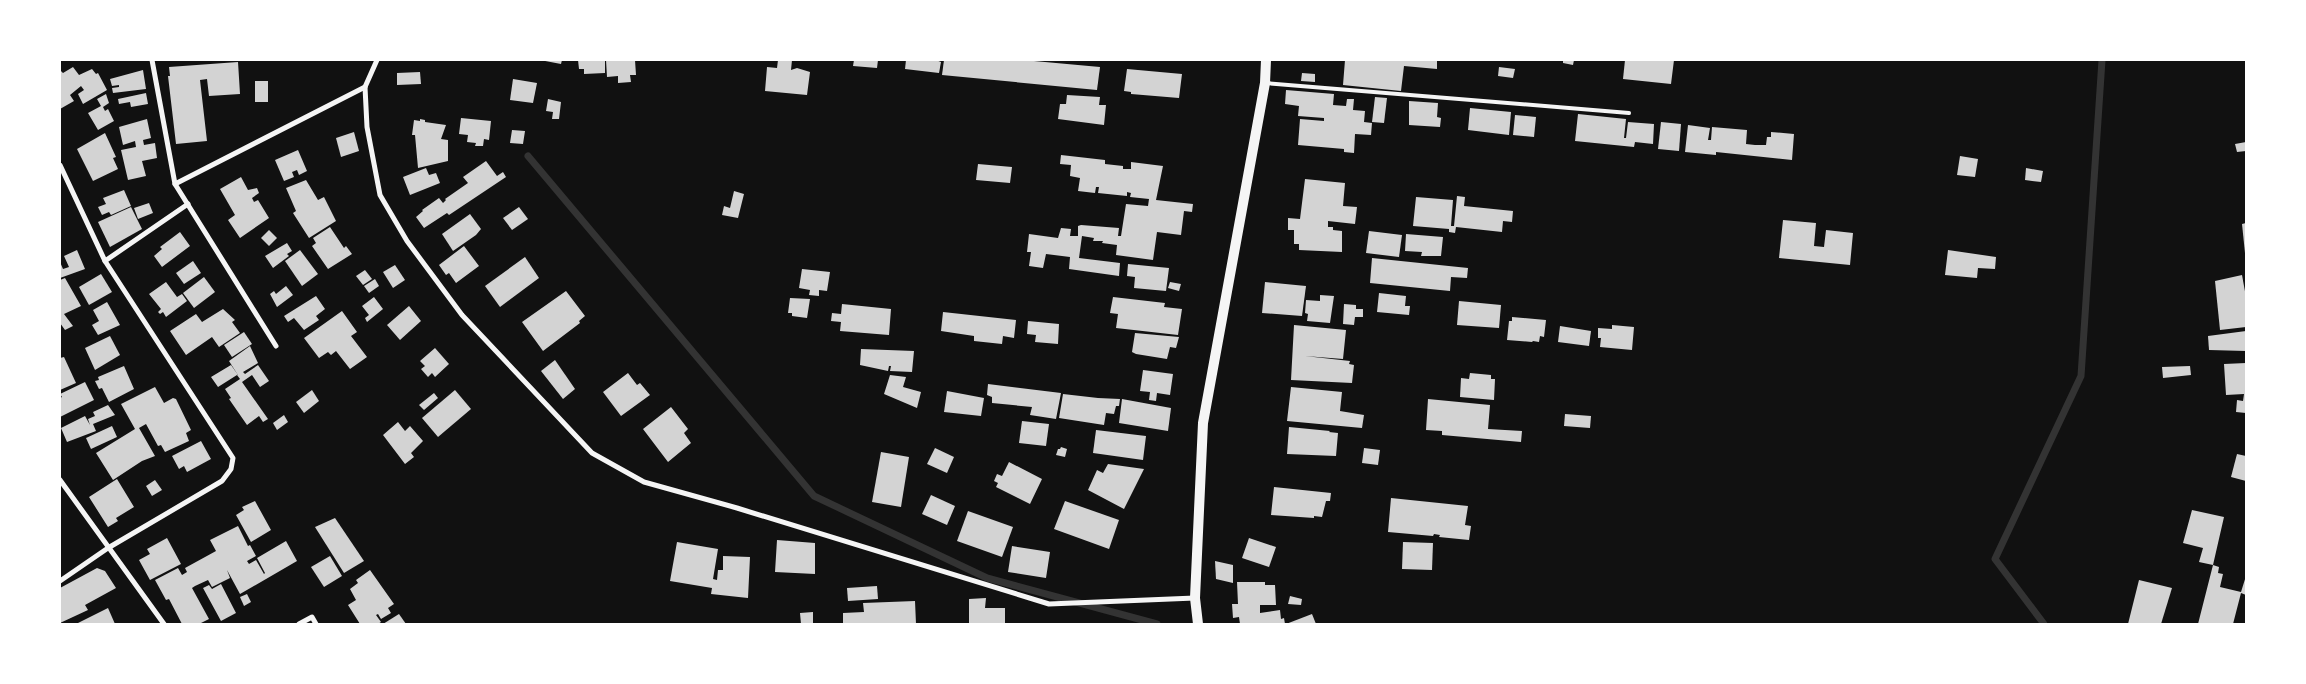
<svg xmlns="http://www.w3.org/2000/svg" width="2306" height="684" font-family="Ubuntu,sans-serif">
<rect width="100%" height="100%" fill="#111"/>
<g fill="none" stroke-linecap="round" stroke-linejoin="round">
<!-- stream -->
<g stroke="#333" stroke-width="7">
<polyline points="528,156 814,496 987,578 1157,624"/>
<polyline points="2044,624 1995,559 2081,376 2102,60"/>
</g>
</g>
<!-- building -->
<g fill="#d3d3d3">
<polygon points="540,60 562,60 561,64"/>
<polygon points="578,60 605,60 605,73 584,74 584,69 579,69"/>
<polygon points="606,60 635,60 636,75 630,75 631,82 618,83 618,76 607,77"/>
<polygon points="778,60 792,60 791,70 797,68 810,72 807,95 765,91 767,67 777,68"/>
<polygon points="854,60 878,60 877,68 853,66"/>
<polygon points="906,60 936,60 941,62 939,73 905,69"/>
<polygon points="944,60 1023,60 1100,67 1097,90 942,75"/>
<polygon points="1345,60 1425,60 1437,61 1437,69 1404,66 1401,91 1343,85"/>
<polygon points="1563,60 1574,60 1573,65 1563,63"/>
<polygon points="1625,60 1674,60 1671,84 1623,79"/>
<polygon points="238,62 240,94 209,96 207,79 200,80 207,141 176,144 168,76 170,76 169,67"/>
<polygon points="73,67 79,75 92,69 96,74 98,73 107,90 83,104 78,94 84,90 81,86 70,95 74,101 60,109 60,70 63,73"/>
<polygon points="1499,67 1515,69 1513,78 1498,76"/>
<polygon points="1127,69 1182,74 1179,98 1131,94 1131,92 1124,91"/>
<polygon points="143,70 146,89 113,93 112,88 119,87 119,85 112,86 110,79"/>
<polygon points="420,72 421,84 397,85 397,73"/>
<polygon points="1302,73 1315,74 1315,82 1301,81"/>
<polygon points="513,79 537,83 533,103 510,100"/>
<rect x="255" y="81" width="13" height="21"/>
<polygon points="1286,90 1334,94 1333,105 1346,106 1347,99 1354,99 1353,110 1365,111 1364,122 1372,123 1371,135 1355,134 1354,153 1344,152 1344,149 1298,145 1300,119 1324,121 1324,118 1298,116 1299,106 1285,104"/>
<polygon points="146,93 148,104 131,107 130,102 119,104 118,99"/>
<polygon points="106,94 109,103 103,107 105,111 108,109 114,121 98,130 88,113 101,106 97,99"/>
<polygon points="1067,95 1100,97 1099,105 1106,105 1104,125 1058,119 1060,104 1066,104"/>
<polygon points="1375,97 1387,98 1384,123 1372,122"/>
<polygon points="548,99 561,102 559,119 552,119 553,112 546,111"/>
<polygon points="1409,101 1438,103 1437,117 1441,118 1440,127 1409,125"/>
<polygon points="1470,108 1511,112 1509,135 1468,130"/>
<polygon points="1578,114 1626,119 1624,138 1626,138 1628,122 1654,124 1653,144 1635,142 1634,147 1575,141"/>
<polygon points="1515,115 1536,117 1534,137 1513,135"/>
<polygon points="461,118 491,121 489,140 484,139 483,146 475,146 476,143 467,142 468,135 459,134"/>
<polygon points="147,119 151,138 143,140 144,145 155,143 157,158 142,161 146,176 128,180 121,150 136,147 135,141 123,145 119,127"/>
<polygon points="420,119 425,120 425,122 446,125 441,139 448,140 448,161 418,168 415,135 412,135 414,120 420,121"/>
<polygon points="1661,122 1681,124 1679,151 1658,149"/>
<polygon points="1688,125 1710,128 1708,140 1711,140 1712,127 1747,130 1746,144 1755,145 1766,145 1767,137 1771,137 1771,132 1794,134 1792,160 1716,152 1716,155 1685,152"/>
<polygon points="512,130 525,131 523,144 510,143"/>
<polygon points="354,132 359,151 341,157 336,138"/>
<polygon points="105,133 116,157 113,158 118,169 93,181 77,149"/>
<polygon points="2246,142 2246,151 2237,152 2235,144"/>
<polygon points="298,150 307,171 299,175 297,170 292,172 294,177 284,181 275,160"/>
<polygon points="1061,155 1105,160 1105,164 1123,166 1123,169 1131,169 1131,162 1163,166 1156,200 1193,204 1192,212 1184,211 1181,235 1157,232 1153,260 1116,255 1117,245 1102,243 1103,241 1093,241 1094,238 1082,236 1079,258 1120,263 1119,276 1069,269 1070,257 1046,254 1043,268 1029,266 1031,252 1027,252 1029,234 1058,238 1061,228 1071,229 1070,236 1078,236 1078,226 1081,225 1119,228 1118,236 1121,236 1126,204 1148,206 1149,199 1130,197 1131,193 1127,192 1127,196 1098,193 1099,187 1096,187 1095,193 1078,191 1080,178 1070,176 1071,165 1060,164"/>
<polygon points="1960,156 1978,159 1975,177 1957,175"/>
<polygon points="486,161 497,176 503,172 506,177 449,215 447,213 424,228 416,217 423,211 422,210 439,198 443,203 446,200 445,199 468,183 463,177"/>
<polygon points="978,164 1012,167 1010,183 976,180"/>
<polygon points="426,168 429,175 436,173 440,183 410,195 403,177"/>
<polygon points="2026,168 2043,171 2041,182 2025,180"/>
<polygon points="241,177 248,190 257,188 259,193 252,198 254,202 258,200 269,218 240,238 228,220 235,215 220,189"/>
<polygon points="1305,179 1345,183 1343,206 1357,207 1355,224 1328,221 1328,227 1333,227 1333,230 1342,231 1342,252 1299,250 1299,244 1294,244 1294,230 1288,230 1288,218 1300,219"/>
<polygon points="306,180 318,200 324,197 336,221 309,238 293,213 296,211 286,188"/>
<polygon points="124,190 131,206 111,215 109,212 102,215 98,207 106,204 103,198"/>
<polygon points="734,191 744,194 738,218 722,215 724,206 730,208"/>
<polygon points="1457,196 1465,197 1464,206 1513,211 1512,222 1503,221 1502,232 1456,227 1455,233 1449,232 1449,229 1413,226 1416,197 1453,200 1451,226 1454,226"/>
<polygon points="149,203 153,213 138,219 134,208"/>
<polygon points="131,207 142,229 110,247 98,222"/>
<polygon points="519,207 528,219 512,230 503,218"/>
<polygon points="470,214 481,229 476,235 453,251 442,234"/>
<polygon points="1783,220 1816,223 1814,246 1824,247 1826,230 1853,233 1850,265 1779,258"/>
<polygon points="2246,223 2246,253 2245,253 2242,224"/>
<polygon points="330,227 344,248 346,246 352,254 328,269 312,246 316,243 313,238"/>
<polygon points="269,230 277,238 269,246 261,238"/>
<polygon points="1369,231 1402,235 1399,257 1366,253"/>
<polygon points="180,232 190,246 162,267 154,256 162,249 160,247"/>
<polygon points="1406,234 1443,237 1441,256 1421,256 1422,252 1405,251"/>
<polygon points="287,243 292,251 287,254 289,256 273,268 265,256"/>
<polygon points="464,246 479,266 456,283 449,273 446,275 439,265"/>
<polygon points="77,250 85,269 60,278 60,262 63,269 69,267 64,256"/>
<polygon points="300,250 318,274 302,286 285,261"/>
<polygon points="1948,250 1996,257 1995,269 1978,268 1977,278 1945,275"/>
<polygon points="525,257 539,278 500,307 485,286"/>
<polygon points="1372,258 1468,268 1467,278 1451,277 1450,291 1370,283"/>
<polygon points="193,261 201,273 184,284 176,273"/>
<polygon points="1128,264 1169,268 1166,291 1134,288 1135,277 1127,276"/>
<polygon points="395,265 405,280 393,288 383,272"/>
<polygon points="802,269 830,272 827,291 819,290 819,296 809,295 810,290 799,288"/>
<polygon points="365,270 372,279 363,285 356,276"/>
<polygon points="101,274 112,292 89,305 79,287"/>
<polygon points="2242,275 2246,297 2246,327 2220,330 2215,281"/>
<polygon points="204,277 215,292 194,308 183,293"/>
<polygon points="65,278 81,306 64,314 73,326 65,330 60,323 60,280"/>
<polygon points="375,279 379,286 369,293 364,286"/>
<polygon points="166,282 177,297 182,294 187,301 166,317 163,312 160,314 158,312 161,309 149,294"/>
<polygon points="1170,282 1181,284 1179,291 1168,288"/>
<polygon points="1265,282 1306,286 1302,316 1262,313"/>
<polygon points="286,286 293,295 277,307 270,294 274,291 276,294"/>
<polygon points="566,291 585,316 579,321 580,323 543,351 522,322"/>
<polygon points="1379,293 1406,296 1405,306 1410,306 1409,315 1377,312"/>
<polygon points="1320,295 1334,296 1330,323 1307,321 1308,314 1305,313 1306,300 1320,301"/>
<polygon points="316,296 325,309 316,316 319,320 304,330 294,318 288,322 284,316"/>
<polygon points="374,297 383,309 367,322 365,318 369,315 362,306"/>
<polygon points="1113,297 1165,303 1164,307 1182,309 1178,335 1116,328 1118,314 1110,313"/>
<polygon points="790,298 810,299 807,318 792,316 792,313 788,313"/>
<polygon points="1459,301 1501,305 1499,328 1457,325"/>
<polygon points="107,302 120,325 98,335 92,325 99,321 93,310"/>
<polygon points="842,304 891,309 889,335 840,331 841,322 831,321 832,313 841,314"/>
<polygon points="1344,304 1356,305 1356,309 1363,309 1363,317 1355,317 1354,325 1343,324"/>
<polygon points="409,306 421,321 400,340 387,325"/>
<polygon points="223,309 235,320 232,322 240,333 219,347 212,337 186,355 170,331 196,314 202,322"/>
<polygon points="342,311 357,332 351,336 367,357 350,369 336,351 331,355 328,352 319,358 304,338"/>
<polygon points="943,312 1016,320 1014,338 1003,336 1002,344 974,341 974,336 941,331"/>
<polygon points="1512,317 1546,320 1544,337 1540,336 1539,342 1533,341 1532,342 1507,340 1509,321 1512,321"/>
<polygon points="1028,321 1059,324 1058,344 1035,342 1036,335 1027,334"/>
<polygon points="1294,325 1346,330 1343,359 1305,356 1350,361 1349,364 1354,365 1352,383 1291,380"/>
<polygon points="1612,325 1634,327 1632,350 1600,347 1601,338 1598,338 1598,328 1612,329"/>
<polygon points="1560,326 1591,331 1589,346 1558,342"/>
<polygon points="2246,331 2246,351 2209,350 2208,336"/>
<polygon points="244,332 252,344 232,357 224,345"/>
<polygon points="1135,333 1179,337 1176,348 1170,347 1167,359 1136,354 1132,352"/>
<polygon points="110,336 120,355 95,370 85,348"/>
<polygon points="250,346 258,363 243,372 245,374 258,365 269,381 260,387 252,375 242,382 268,419 263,422 259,416 247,425 229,399 231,398 225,389 240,379 237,375 218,387 211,377 231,365 238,375 229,361"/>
<polygon points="435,348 449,364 435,377 432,373 428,377 421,369 425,366 420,361"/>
<polygon points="861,349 914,351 912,372 890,371 891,366 889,366 888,371 860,365"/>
<polygon points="64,357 76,383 60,390 60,358"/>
<polygon points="555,360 575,389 563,399 541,371"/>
<polygon points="2246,363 2246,413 2236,412 2237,400 2243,401 2244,394 2226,395 2224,364"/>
<polygon points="124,366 134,389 109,402 102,388 99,389 95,381 99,380 98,377"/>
<polygon points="2190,366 2191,375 2163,378 2162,367"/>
<polygon points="1143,370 1173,374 1170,395 1157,393 1156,401 1149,400 1150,392 1140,391"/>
<polygon points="628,373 637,385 640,383 650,395 621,416 603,392"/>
<polygon points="1470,373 1491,375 1491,379 1495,379 1494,400 1460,397 1461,378 1469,379"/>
<polygon points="890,375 906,377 903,387 921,392 917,408 884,394"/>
<polygon points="85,382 94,400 60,417 60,398 62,397 60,394"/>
<polygon points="988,384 1061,393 1056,419 1030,415 1032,407 992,403 992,397 987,395"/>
<polygon points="155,387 164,403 173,398 176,399 191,430 186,433 189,441 165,452 161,445 158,446 146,424 139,428 155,456 142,461 113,480 96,453 135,429 121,404"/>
<polygon points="1291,387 1342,392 1340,411 1364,415 1362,428 1287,421"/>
<polygon points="312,390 319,401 304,413 296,402"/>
<polygon points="455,390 471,409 438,437 422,418"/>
<polygon points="947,391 984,398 981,416 944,412"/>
<polygon points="434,393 438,398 424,410 419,405"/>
<polygon points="1063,394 1098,398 1120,399 1119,406 1116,406 1114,414 1106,413 1104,425 1059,418"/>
<polygon points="1122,399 1171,408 1168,431 1119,423"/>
<polygon points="1428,399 1490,405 1488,429 1522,431 1521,442 1442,435 1442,431 1426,430"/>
<polygon points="108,405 115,415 93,424 96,431 67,442 61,428 85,416 90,425 88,419 95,416 93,412"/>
<polygon points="671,407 688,429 684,433 691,443 668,462 643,429"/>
<polygon points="1565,414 1591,416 1590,428 1564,426"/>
<polygon points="284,415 288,422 277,430 273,423"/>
<polygon points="1022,421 1049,424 1046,446 1019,443"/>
<polygon points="398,422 405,431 410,426 423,441 411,453 414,457 405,464 383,435"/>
<polygon points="112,426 117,437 91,449 86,438"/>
<polygon points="1289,427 1330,431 1329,432 1338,433 1336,456 1287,454"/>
<polygon points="1096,430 1146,436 1143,460 1093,453"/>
<polygon points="201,441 211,459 187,472 184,466 179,469 172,456"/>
<polygon points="1061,447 1067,449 1065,457 1056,455 1058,449 1060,449"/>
<polygon points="935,448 954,457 947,473 927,464"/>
<polygon points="1364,448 1380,450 1378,465 1362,463"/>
<polygon points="881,452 909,457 901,507 872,502"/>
<polygon points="2237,454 2246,456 2246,481 2231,477"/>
<polygon points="1009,462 1042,479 1030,504 996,487 998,483 994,481 997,474 1002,476"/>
<polygon points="1108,464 1144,469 1124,509 1088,490 1097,470 1103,473"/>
<polygon points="117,479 134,507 116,518 118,521 108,527 89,497"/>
<polygon points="155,480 162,490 152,496 146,486"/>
<polygon points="1274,487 1331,493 1330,501 1326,501 1322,517 1314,516 1314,518 1271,515"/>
<polygon points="931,495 955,506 947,525 922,514"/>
<polygon points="1391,498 1468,506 1465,525 1471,526 1469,540 1439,537 1440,535 1434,534 1433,536 1388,532"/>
<polygon points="255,501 271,530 251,542 236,515 244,510 242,507"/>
<polygon points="1065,501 1119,520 1109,549 1054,529"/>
<polygon points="2192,510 2224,517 2213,565 2219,567 2218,573 2223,574 2220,587 2241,592 2246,576 2246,595 2241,593 2233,624 2198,624 2213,565 2199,562 2203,548 2183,543"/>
<polygon points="968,511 1013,527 1002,557 957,541"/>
<polygon points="335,518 364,561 344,573 315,527"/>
<polygon points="238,526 248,546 250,545 256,556 247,561 249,564 256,560 264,574 265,573 257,558 286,541 297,561 240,594 227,570 230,578 212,587 208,580 195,586 192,588 209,619 199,624 182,624 169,599 166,600 155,580 178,568 182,575 187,572 185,568 216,551 210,540"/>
<polygon points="167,538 181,564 150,580 139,560 150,554 147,549"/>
<polygon points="1249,538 1276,547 1269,567 1242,558"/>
<polygon points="777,540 815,543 815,574 775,572"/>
<polygon points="677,542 718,549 713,579 717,580 718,570 723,570 723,556 750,557 748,598 711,594 712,588 670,581"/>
<polygon points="1403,542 1433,543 1432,570 1402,569"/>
<polygon points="1012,546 1050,552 1046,578 1008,572"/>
<polygon points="330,556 342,576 324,587 311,567"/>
<polygon points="1215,561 1233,565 1233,583 1216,579"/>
<polygon points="97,568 105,571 116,588 85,605 88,610 60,623 60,588"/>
<polygon points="370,570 394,604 388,608 391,613 381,619 378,614 376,615 381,622 378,624 360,624 348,605 356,600 350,589 358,583 356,580"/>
<polygon points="2139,580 2172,588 2161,624 2128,624"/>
<polygon points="1237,582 1265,582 1265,585 1275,585 1276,605 1260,605 1260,613 1280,610 1281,619 1284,618 1285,624 1240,624 1239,617 1233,618 1232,604 1238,604"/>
<polygon points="221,584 236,613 221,621 203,588 209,585 212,589"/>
<polygon points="877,586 878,599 848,601 847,588"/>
<polygon points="247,594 251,602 244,606 240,597"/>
<polygon points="1290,596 1302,599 1301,605 1288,604"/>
<polygon points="986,598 985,608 1005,608 1005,624 969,624 969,599"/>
<polygon points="915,601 916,624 843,624 843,613 864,612 863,603"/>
<polygon points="108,608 115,624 76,624"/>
<polygon points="813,612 813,624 801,624 800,613"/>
<polygon points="399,614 406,624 383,624"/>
<polygon points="1312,614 1316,624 1286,624"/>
</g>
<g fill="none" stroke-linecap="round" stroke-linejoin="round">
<!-- service -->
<polyline stroke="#f5f5f5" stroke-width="4" points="1265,83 1629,113"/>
<!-- minor -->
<g stroke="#f5f5f5" stroke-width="5">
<polyline points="152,60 175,184 276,346"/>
<polyline points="377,60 365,87 367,127 380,195 407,241 462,315 592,453 644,482 737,508 1049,604 1195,598"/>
<polyline points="60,165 105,261 233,458 231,469 222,481 108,548 60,581"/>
<polyline points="175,184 365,87"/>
<polyline points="105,261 188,204"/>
<polyline points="60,480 164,624"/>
<polyline points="299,624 312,617 316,624"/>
</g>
<!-- secondary -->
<polyline stroke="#f5f5f5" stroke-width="10" points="1198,624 1195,598 1203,423 1265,83 1266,60"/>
</g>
<!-- border -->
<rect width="2306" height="684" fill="none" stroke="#ffffff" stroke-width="122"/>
</svg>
